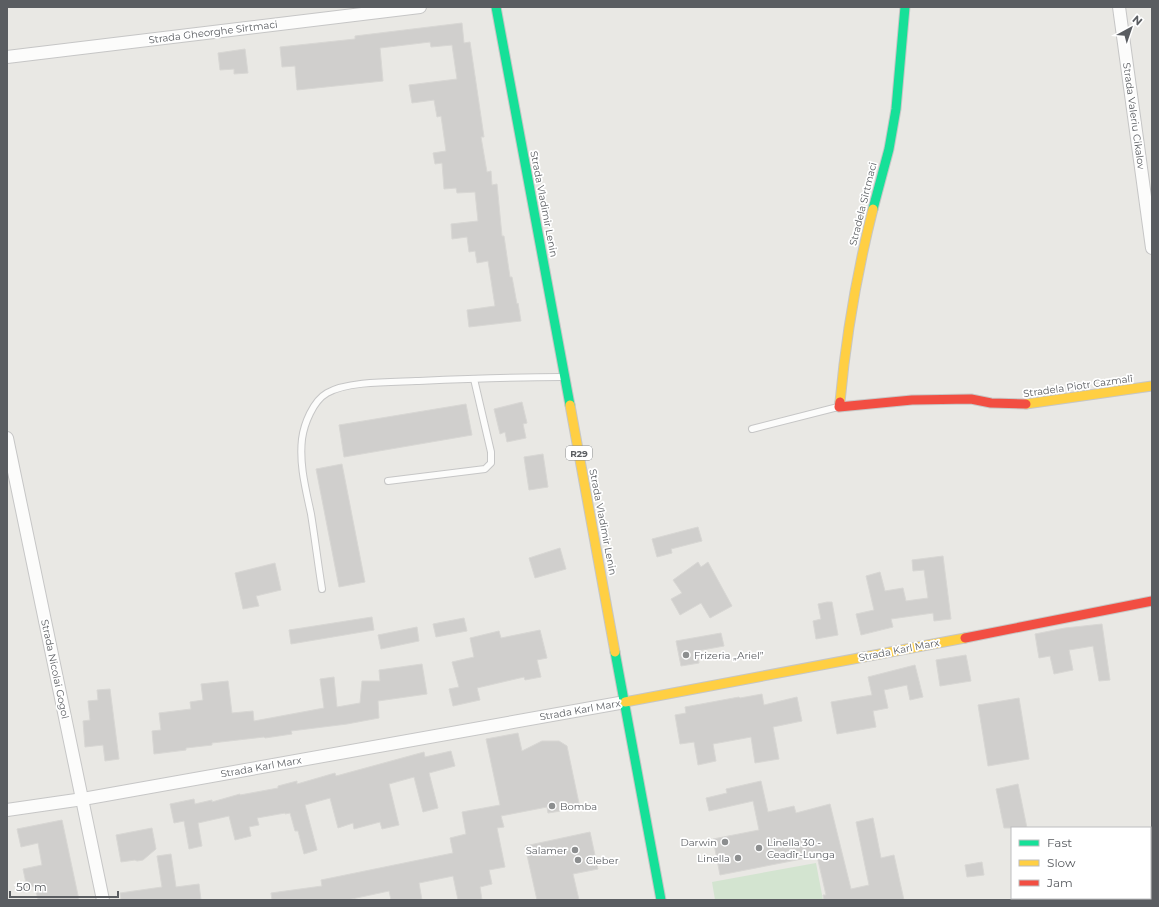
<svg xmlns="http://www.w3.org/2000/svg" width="1159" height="907" font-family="Montserrat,sans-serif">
<rect width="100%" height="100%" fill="#e9e8e4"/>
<!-- green -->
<polygon fill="#d3e4d0" points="816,863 823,900 715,900 712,882"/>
<!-- building -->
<g fill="#d0cfcd" stroke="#d8d7d4">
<polygon points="462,23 464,43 470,42 484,137 481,137 487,172 491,171 492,185 497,184 502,236 504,236 510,277 512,277 517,304 518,303 521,321 469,327 467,310 495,306 488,261 477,263 475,251 469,252 467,237 452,239 451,224 478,221 475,192 457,193 456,188 444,189 442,163 435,164 433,153 446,151 441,116 437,117 434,100 412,103 409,85 457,79 452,45 431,47 430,42 380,48 383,81 297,90 295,66 282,67 280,47 355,39 355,36"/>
<polygon points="245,49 248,73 234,74 234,69 220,70 218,53"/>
<polygon points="522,402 527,423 523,424 526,438 507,442 505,432 500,434 494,409"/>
<polygon points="466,404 472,435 344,457 339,425"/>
<polygon points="543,454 548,487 529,490 524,457"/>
<polygon points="342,464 365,582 339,587 316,469"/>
<polygon points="698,527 702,541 671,549 672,553 657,557 652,539"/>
<polygon points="560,548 566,569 535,578 529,558"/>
<polygon points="943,556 951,619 934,621 933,613 891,619 893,627 861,635 856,614 874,610 866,576 880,572 885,591 903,588 906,601 928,598 924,570 913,571 912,560"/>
<polygon points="698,562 701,567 708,562 732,606 710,618 701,603 680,615 671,599 682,593 673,580"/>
<polygon points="275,563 281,590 256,596 259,606 243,609 235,573"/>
<polygon points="827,602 832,602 838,635 816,639 813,621 821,619 818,604"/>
<polygon points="372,617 374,630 291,644 289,630"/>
<polygon points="464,618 467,631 436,637 433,624"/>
<polygon points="1102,624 1110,680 1099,681 1093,646 1069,650 1073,670 1054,674 1050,656 1039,658 1035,634 1065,628"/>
<polygon points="417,627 419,641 381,649 378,635"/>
<polygon points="540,630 547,658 537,660 541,677 525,680 524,677 477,688 480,700 453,706 449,689 459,687 452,662 474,657 470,638 499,631 501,638"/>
<polygon points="721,633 724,646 697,651 699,663 681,666 676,641"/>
<polygon points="966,655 971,681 940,686 936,660"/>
<polygon points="422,664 427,694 378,701 379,718 347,724 291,731 292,734 265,738 264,737 212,743 212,745 186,748 186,750 154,754 152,731 161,730 159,713 191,709 190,702 203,700 201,684 228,681 232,713 253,711 254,721 324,708 320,679 334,677 337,707 360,703 362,681 380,681 379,670"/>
<polygon points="915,665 923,697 910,700 907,685 884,690 888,708 873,711 876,727 837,734 831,702 872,695 868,677"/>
<polygon points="110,689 119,759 105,761 103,745 85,747 83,721 90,720 88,701 98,700 97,690"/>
<polygon points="762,694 764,705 797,697 802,721 773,727 779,759 755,763 751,737 713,744 716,761 698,765 694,742 680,744 675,715 686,713 685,707 739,697 740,698"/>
<polygon points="1019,698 1029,759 988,766 978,705"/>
<polygon points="518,733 522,751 542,741 559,741 567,746 580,808 548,813 547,807 501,816 504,827 497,828 505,867 489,870 492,884 480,887 482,900 458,900 453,876 419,883 422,900 391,900 389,891 347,900 272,900 271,893 322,886 321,880 453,853 450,838 466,834 462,812 500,805 486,739"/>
<polygon points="451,751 455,766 429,773 438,808 423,812 414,777 389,784 399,825 382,829 380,822 354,829 353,823 338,828 330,798 305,805 317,850 304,854 298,831 295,831 290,813 285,814 285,813 257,818 259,825 249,827 251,836 235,840 229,816 198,823 202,846 189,849 184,821 174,823 170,804 194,799 195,804 212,800 212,802 240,794 240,795 278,788 278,786 297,781 297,784 335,773 336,776 424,752 425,757"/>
<polygon points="761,781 768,812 794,806 796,813 830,804 851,889 869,885 856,822 873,818 881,858 894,855 904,900 824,900 823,895 826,895 817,856 720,875 713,839 759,830 753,801 709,811 706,798 727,793 726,789"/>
<polygon points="1018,784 1027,828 1004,828 996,789"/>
<polygon points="62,820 79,900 38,900 35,886 27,888 23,869 42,865 38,843 21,847 17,829"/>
<polygon points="152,828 156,849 143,860 137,861 135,860 121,862 116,835"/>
<polygon points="590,832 598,869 573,874 579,900 537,900 525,846"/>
<polygon points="171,854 176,887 199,884 201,900 121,900 120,893 162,887 157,856"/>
<polygon points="982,862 984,875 967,877 965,865"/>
</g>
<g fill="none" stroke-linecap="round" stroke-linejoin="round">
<!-- lane casing -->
<g stroke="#c6c6c6" stroke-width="8">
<g id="lane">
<polyline points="752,429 838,407"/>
<polyline points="388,481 485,469 491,463 491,452 474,379"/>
<path d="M322,589c-4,-25 -7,-50 -11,-75 -5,-24 -12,-49 -9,-75 2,-15 11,-38 25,-46 20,-12 66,-11 89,-12 49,-2 97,-4 146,-4"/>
</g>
</g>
<!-- street casing -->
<g stroke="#c6c6c6" stroke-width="14">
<g id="street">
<polyline points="1119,7 1152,248"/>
<polyline points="7,57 420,7"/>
<polyline points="7,438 103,900"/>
<polyline points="7,810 83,799 625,702"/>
<polyline points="1061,898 1062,900"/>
</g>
</g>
<!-- fast casing -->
<g stroke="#c6c6c5" stroke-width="11">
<g id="fast">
<polyline points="496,7 570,405"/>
<polyline points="873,209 889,149 896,109 905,7"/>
<polyline points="615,652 661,900"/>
</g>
</g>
<!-- slow casing -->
<g stroke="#c6c6c5" stroke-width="11">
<g id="slow">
<path d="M840,402c6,-66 17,-130 33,-193"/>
<polyline points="1026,404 1152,386"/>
<polyline points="570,405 615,652"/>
<polyline points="625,702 965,638"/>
</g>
</g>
<!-- jam casing -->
<g stroke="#c6c6c5" stroke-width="11">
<g id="jam">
<polyline points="840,402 839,407 912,400 971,399 991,403 1026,404"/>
<polyline points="965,638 1152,601"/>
</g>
</g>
<!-- path -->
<polyline stroke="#c5c9c7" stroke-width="2.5" stroke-dasharray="4 2" stroke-linecap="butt" points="1150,879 1152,878"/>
<!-- lane -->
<use href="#lane" stroke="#fcfcfb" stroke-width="6"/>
<!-- street -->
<use href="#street" stroke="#fcfcfb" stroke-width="12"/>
<!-- fast -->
<use href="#fast" stroke="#16e098" stroke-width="9"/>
<!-- slow -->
<use href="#slow" stroke="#ffcf43" stroke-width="9"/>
<!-- jam -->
<use href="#jam" stroke="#f24e42" stroke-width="9"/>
</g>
<!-- markers -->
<g fill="#8c8e8f" stroke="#fff" stroke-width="1.5">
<circle cx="686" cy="655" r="4"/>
<circle cx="552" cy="806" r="4"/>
<circle cx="725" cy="842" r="4"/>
<circle cx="759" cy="848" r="4"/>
<circle cx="575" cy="850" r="4"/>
<circle cx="738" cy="858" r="4"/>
<circle cx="578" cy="860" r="4"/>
</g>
<g text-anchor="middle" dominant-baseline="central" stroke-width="3.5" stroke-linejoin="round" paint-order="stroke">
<!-- shield labels -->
<rect fill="#fff" stroke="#8c8e90" stroke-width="1" x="566" y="446" width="26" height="14" rx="3"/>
<g font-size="9" font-weight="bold" fill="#5a5d61">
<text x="579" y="453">R29</text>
</g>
<!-- street labels -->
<g font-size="10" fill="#5a5d61" stroke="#fff">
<text transform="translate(213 32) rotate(-7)">Strada Gheorghe Sîrtmaci</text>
<text transform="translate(1134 116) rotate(82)">Strada Valeriu Cikalov</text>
<text transform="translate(544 204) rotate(79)">Strada Vladimir Lenin</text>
<text transform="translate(863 204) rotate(-76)">Stradela Sîrtmaci</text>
<text transform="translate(1078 386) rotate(-8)">Stradela Piotr Cazmalî</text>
<text transform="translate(603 522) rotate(79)">Strada Vladimir Lenin</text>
<text transform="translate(899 650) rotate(-11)">Strada Karl Marx</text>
<text transform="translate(55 669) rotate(78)">Strada Nicolai Gogol</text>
<text transform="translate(580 710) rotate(-10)">Strada Karl Marx</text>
<text transform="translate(261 767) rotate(-10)">Strada Karl Marx</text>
</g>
<!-- poi labels -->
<g font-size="10" fill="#5a5d61" stroke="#fff" text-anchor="start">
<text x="694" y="655">Frizeria „Ariel”</text>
<text x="560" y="806">Bomba</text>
<text x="717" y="842" text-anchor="end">Darwin</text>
<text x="767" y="842">Linella 30 -<tspan x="767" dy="12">Ceadîr-Lunga</tspan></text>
<text x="567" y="850" text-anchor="end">Salamer</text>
<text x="730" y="858" text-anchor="end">Linella</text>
<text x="586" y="860">Cleber</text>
</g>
</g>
<!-- border -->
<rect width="1159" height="907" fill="none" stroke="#5a5d61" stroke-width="16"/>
<!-- legend -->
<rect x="1011" y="827" width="140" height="72" fill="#ffffff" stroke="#bdbec0"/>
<rect x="1019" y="840" width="20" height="6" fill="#16e098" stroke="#bdbec0"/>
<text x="1047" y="847" font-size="12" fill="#5a5d61">Fast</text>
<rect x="1019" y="860" width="20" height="6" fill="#ffcf43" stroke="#bdbec0"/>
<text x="1047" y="867" font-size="12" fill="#5a5d61">Slow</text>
<rect x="1019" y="880" width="20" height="6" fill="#f24e42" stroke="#bdbec0"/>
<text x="1047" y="887" font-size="12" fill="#5a5d61">Jam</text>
<!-- north arrow -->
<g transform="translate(1131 28) rotate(40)" stroke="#ffffff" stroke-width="3" paint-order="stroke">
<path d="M0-3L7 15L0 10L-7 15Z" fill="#5a5d61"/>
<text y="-6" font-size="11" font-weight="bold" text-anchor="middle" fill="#5a5d61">N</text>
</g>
<!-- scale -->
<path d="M10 891v6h108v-6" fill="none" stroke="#5a5d61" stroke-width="2"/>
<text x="16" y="891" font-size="12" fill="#5a5d61" stroke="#ffffff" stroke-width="3" paint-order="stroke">50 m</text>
</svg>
